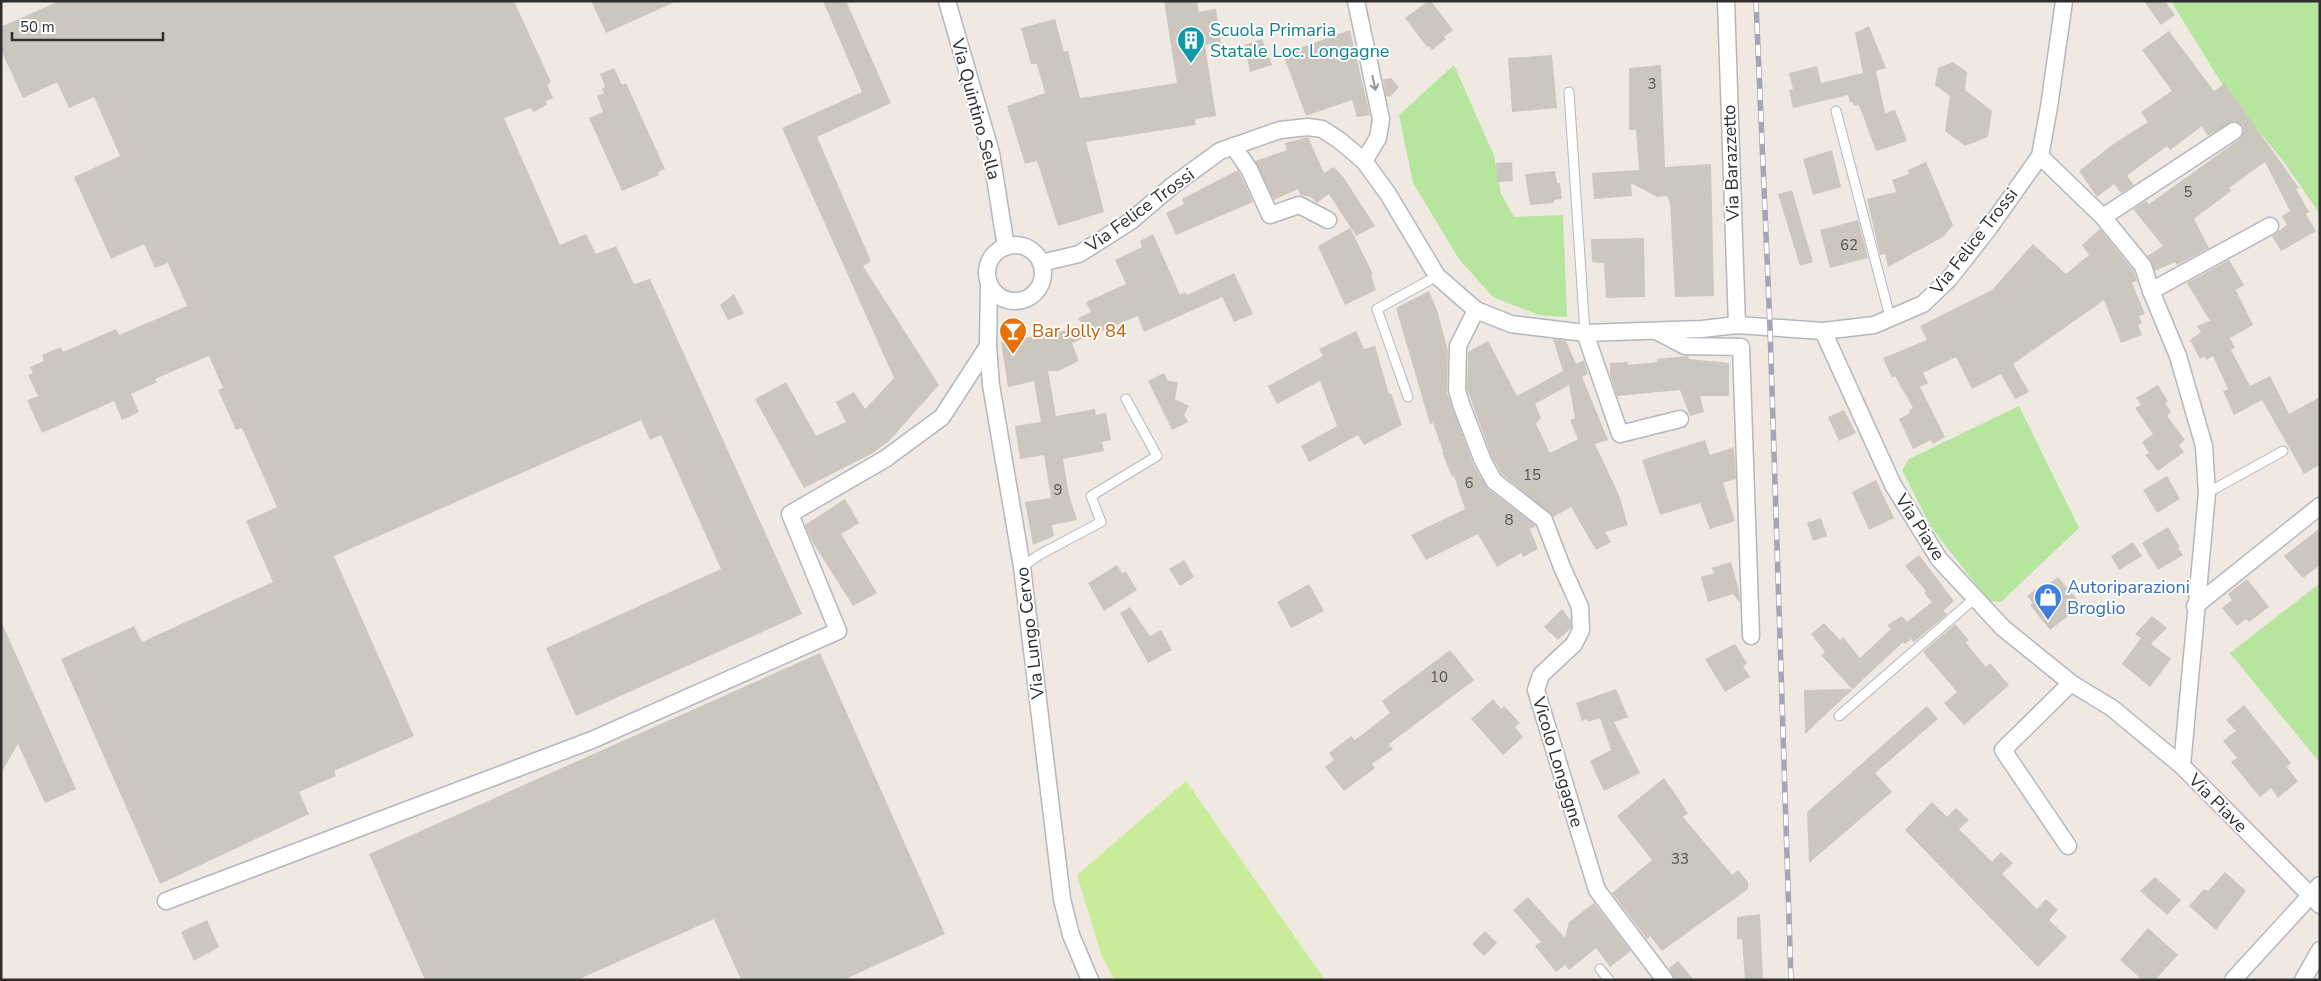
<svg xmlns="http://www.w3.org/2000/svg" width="2321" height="981" font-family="'Nunito Sans',sans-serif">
<rect width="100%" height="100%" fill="#efe9e1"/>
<!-- green -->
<g fill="#b6e59e">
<polygon points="2171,1 2320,1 2320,214 2284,162 2227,92"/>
<polygon points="1454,65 1494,156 1501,194 1514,217 1563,215 1567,317 1539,315 1493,297 1459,259 1413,183 1399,115"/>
<polygon points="2019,406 2079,528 2001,602 1989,601 1931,527 1902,470 1909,459"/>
<polygon points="2320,583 2320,763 2230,653"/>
</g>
<!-- pitch -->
<polygon fill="#c9ec9a" points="1186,781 1325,980 1115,980 1102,957 1077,875"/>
<!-- building -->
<g fill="#cbc7bf" fill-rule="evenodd">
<polygon points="59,1 514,1 551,82 547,85 553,98 546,101 547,105 533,112 531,108 504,118 560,245 586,234 596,254 616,246 634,284 650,279 802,614 576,716 546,648 721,569 661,435 650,440 641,420 334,556 414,736 334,771 336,776 299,792 309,814 160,884 61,659 134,626 142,642 273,582 246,521 277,507 242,428 236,430 218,390 223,388 209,356 155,379 157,382 131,394 139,412 122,420 114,401 42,433 27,400 38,396 28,375 33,373 30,367 44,361 42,355 61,347 63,352 116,329 119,335 187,306 168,263 155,268 144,244 111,259 74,177 120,156 94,97 69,108 57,82 23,98 1,50 1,27"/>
<polygon points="591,1 677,1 606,33"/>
<polygon points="823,1 846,1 891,103 817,137 871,261 863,266 939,385 889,441 873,453 804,488 755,399 786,382 816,436 846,422 836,402 854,392 865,409 894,378 782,128 862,92"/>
<polygon points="1164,1 1197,1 1199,12 1216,9 1221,43 1205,45 1216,116 1195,119 1196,125 1086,142 1104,212 1058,226 1037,161 1025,164 1007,106 1045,93 1037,64 1031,64 1021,28 1055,19 1064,52 1068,51 1080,98 1177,83"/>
<polygon points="1428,1 1431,1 1453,30 1444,37 1446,39 1432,50 1429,46 1427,47 1405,18"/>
<polygon points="2144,1 2165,1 2175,15 2161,25"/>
<polygon points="1869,26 1886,68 1876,71 1885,113 1895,110 1907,141 1876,151 1859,105 1854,106 1852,102 1850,102 1848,95 1793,108 1789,90 1793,89 1789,73 1817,66 1821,83 1863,73 1855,33"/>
<polygon points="1350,30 1370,115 1357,117 1352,100 1306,116 1283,54"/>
<polygon points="2169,31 2214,91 2224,84 2245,112 2299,188 2296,189 2309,212 2306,214 2316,231 2281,251 2272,236 2287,225 2282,216 2290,211 2265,162 2229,188 2231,191 2194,219 2209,248 2177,265 2175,262 2155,271 2147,256 2163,246 2133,209 2146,201 2149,204 2240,139 2244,131 2243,126 2234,121 2208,136 2202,126 2170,150 2167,146 2129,174 2127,176 2134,185 2121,193 2114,184 2097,197 2079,171 2112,145 2148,122 2141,112 2172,91 2142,50"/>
<polygon points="1262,39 1272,65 1250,72 1244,45"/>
<polygon points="1552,55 1557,108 1512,112 1508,58"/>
<polygon points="1953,62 1967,72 1965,90 1992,111 1988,137 1965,146 1945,131 1950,96 1935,85 1938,68"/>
<polygon points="1661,65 1665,167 1711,164 1714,296 1675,297 1670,203 1667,196 1657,197 1631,183 1632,196 1594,199 1592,173 1639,170 1636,130 1629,130 1629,68"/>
<polygon points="614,68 622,85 626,83 665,169 658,172 659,175 622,191 589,118 603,112 597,96 604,93 602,89 605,86 600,74"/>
<polygon points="1391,78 1399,87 1390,97 1386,96 1383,79"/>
<polygon points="1308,137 1324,173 1334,167 1344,178 1375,226 1356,236 1329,194 1317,203 1311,197 1300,195 1298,189 1274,200 1255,161 1287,150 1285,143"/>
<polygon points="1832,150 1841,187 1813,195 1803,159"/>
<polygon points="1512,162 1513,181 1497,182 1496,163"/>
<polygon points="1926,162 1953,225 1943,237 1888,267 1885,254 1880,255 1867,199 1896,192 1892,180 1909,174 1908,170"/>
<polygon points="1238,170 1253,202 1176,235 1166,213 1184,204 1182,199"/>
<polygon points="1555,171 1557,183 1560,183 1562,199 1554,200 1554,203 1530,205 1525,174"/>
<polygon points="1792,190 1813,262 1800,266 1778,194"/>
<polygon points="1858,220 1868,258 1830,268 1820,230"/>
<polygon points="1350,228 1373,274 1371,275 1376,290 1345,305 1318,246"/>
<polygon points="2100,229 2134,271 2137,281 2132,283 2145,314 2139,316 2142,323 2138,325 2142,335 2121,343 2104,300 2013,364 2029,392 2015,399 2001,374 1972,389 1956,357 1923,373 1928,383 1920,387 1945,437 1933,444 1927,432 1931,440 1913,449 1899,419 1910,413 1909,410 1913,408 1895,376 1892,378 1883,358 1927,340 1920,326 1992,290 2033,244 2066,274 2089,255 2082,245"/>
<polygon points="1153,234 1180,295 1185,292 1187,295 1234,273 1253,314 1234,322 1222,297 1144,332 1138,316 1072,343 1079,361 1058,371 1048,371 1056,416 1095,409 1096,415 1106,413 1111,440 1102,442 1104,451 1063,459 1069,495 1077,520 1052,525 1054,536 1033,545 1025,502 1051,498 1044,455 1020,459 1015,426 1041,422 1034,381 1008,387 1001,342 1083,327 1078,318 1091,312 1086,302 1126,284 1115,260 1142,247 1140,241"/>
<polygon points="1644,238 1645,297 1606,298 1604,263 1592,262 1591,239"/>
<polygon points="2229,260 2244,285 2236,290 2253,325 2230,338 2235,348 2231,350 2250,386 2270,376 2289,414 2320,397 2320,465 2304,474 2262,400 2234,415 2223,391 2228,389 2213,356 2206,360 2205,356 2200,359 2190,340 2201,332 2197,326 2210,321 2187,283"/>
<polygon points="1429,291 1437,310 1448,351 1447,393 1474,466 1488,489 1536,526 1530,529 1538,549 1523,557 1521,553 1497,567 1478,534 1426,560 1411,535 1465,509 1454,476 1452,477 1442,452 1443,451 1433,423 1430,424 1396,308"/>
<polygon points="734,294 744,314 728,320 720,305"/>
<polygon points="1356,331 1364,349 1375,346 1389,394 1391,393 1402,425 1364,445 1358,435 1309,462 1301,446 1337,426 1320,381 1277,404 1268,386 1323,356 1319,349"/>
<path d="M1553,339l13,2 10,23 8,-4 4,14 -6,3 26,63 -13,4 24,51 9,30 -23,7 6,10 -15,8 -25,-43 -18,10 -51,-43 -10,-17 -25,-68 1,-37 20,-11 29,55 46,-25zM1569,385l6,33 -5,2 8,19 -28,14 -14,-29 5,-6 -6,-14z"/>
<polygon points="1688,356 1689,359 1729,363 1729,396 1700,396 1704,412 1690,416 1680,390 1617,396 1610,375 1610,363 1627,362 1628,365 1657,362 1657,359"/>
<polygon points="1164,373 1168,381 1178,382 1175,399 1189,406 1184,415 1188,422 1172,430 1148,381"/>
<polygon points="2158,385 2168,401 2165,403 2171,412 2167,416 2185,440 2179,445 2184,452 2158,471 2145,455 2149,453 2142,442 2153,434 2135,408 2141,405 2136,398"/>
<polygon points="1844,410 1856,433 1839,441 1828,417"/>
<polygon points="1705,440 1710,455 1734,447 1736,479 1723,483 1735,521 1710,529 1700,503 1660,515 1642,460"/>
<polygon points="2167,476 2180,499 2157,513 2143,490"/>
<polygon points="1876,480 1894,518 1869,530 1852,492"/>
<polygon points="845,499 859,523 841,534 877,593 853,606 812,541 805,525"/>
<polygon points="1821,518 1827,536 1813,541 1807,523"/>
<polygon points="2168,527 2180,547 2178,548 2183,555 2158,570 2142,543"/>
<polygon points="2320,528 2320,565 2303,578 2284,556"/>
<polygon points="2133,542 2142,556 2119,570 2111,556"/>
<polygon points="1919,555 1954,601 1943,611 1947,614 1914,642 1911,639 1905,644 1903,642 1805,734 1804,690 1852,689 1821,655 1825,652 1811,634 1824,623 1840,640 1843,637 1860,658 1891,629 1887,625 1902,616 1907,622 1932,602 1924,593 1926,591 1905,566"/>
<polygon points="1184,560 1194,577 1180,586 1169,569"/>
<polygon points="1731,562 1739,591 1740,603 1733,594 1708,602 1701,577 1715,573 1711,568"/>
<polygon points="1117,565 1122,573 1126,572 1137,590 1104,611 1088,583"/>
<polygon points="2058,577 2082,605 2050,630 2030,605 2033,603 2027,596 2041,585 2044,588"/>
<polygon points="2247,579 2269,607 2249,622 2246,619 2237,626 2222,608 2232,600 2228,594"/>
<polygon points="1309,584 1324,611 1291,628 1277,602"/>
<polygon points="1130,607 1150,636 1161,630 1172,650 1148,663 1120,613"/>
<polygon points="1562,609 1571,621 1571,628 1558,640 1544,627"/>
<polygon points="2152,616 2167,628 2151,644 2171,659 2150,687 2122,664 2141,638 2135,634"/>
<polygon points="1,621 76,789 45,803 18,744 1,773"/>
<polygon points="1955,624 1969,640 1966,643 1986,667 1990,663 2009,685 1964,725 1944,703 1957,692 1923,652"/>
<polygon points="1735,644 1747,663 1743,666 1750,677 1725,692 1705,659"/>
<polygon points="1450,650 1474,680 1389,744 1393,749 1372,764 1375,768 1344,791 1325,767 1334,760 1329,753 1351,736 1355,740 1390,713 1382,701"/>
<polygon points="820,653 945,934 843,980 741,980 714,919 577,980 425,980 369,854"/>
<polygon points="1616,689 1628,717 1614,722 1640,773 1604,791 1590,761 1611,750 1600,718 1588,722 1587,719 1582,721 1576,703"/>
<polygon points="1493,699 1501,709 1504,706 1520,723 1515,727 1523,737 1503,755 1471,719"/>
<polygon points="2244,705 2291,763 2287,767 2298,781 2278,798 2271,788 2260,797 2231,762 2237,758 2223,741 2236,731 2226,720"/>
<polygon points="1927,706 1938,719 1875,773 1892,792 1809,863 1807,812"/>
<polygon points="1664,778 1688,813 1683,817 1732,875 1738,870 1748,882 1748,889 1662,951 1650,936 1647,939 1612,893 1652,860 1617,816"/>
<polygon points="1932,802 1947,817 1956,808 1969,820 1959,829 1992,862 2001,852 2013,863 2002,874 2037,909 2046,899 2058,910 2049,920 2067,937 2038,967 1905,830"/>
<polygon points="2225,872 2246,891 2216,930 2189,906 2204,889 2208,891"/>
<polygon points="2155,877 2181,900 2167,915 2140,891"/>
<polygon points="1528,897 1565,938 1569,922 1594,903 1631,951 1610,967 1596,948 1569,970 1565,965 1556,972 1535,946 1541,942 1513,910"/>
<polygon points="1760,914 1763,980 1745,980 1742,939 1737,939 1737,917"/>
<polygon points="207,920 219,947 194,961 181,932"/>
<polygon points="2148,928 2178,955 2155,980 2142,980 2120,960"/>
<polygon points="1485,931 1497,943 1484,956 1472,944"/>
<polygon points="1678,961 1694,980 1675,980 1669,968"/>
</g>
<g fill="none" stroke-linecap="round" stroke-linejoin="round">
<!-- service casing -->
<g stroke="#b4b7c1" stroke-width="11">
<g id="service">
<polyline points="1569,92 1585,333"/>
<polyline points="1836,111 1890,317"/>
<polyline points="1408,397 1377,309 1437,276"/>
<polyline points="2207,493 2283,451"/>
<polyline points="1022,567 1039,555 1101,522 1091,496 1157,456 1126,399"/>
<polyline points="1839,716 1974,599"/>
<polyline points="1600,969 1609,980"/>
</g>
</g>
<!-- minor casing -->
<g stroke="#b4b7c1" stroke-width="19">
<g id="minor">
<polyline points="947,1 991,153 1006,247"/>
<polyline points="1356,1 1381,119 1378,138 1364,161"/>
<polyline points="1726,1 1737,325"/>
<polyline points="1233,146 1249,169 1270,215 1299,205 1328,220"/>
<polyline points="2040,156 2103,217 2143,266 2151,291 2178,356 2204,446 2207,493 2182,766"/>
<polyline points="2103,217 2234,131"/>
<circle cx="1015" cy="273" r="28"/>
<polyline points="1041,263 1079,254 1131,221 1172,186 1220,151 1280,130 1308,127 1322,129 1339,140 1364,161 1388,194 1437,276 1476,310 1511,324 1585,333 1702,329 1737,325 1823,331 1874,325 1923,304 1949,279 1989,228 2040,156 2049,107 2064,1"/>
<polyline points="989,283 988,346 991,385 1022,567 1062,899 1071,935 1090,980"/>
<polyline points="2151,291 2270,226"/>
<polyline points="1476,310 1458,346 1457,390 1461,404 1483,461 1494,481 1544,520 1562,567 1580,607 1581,630 1574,644 1541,675 1536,690 1597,890 1665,980"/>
<polyline points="1656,331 1685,346 1741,347 1751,636"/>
<polyline points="1823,331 1893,485 1939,559 2003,628 2071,683 2112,708 2182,766 2320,905"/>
<polyline points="1585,333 1620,434 1680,419"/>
<polyline points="2195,606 2320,506"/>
<polyline points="2068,846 2003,750 2071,683"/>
<polyline points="166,901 592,740 838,631 790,514 885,459 942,417 988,346"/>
<polyline points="2233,980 2320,885"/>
<polyline points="2303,980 2320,950"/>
</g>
</g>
<!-- service -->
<use href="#service" stroke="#fff" stroke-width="9"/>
<!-- minor -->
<use href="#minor" stroke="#fff" stroke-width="16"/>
<!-- rail casing -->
<g stroke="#a3a6b8" stroke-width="5.5">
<polyline id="rail" points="1756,1 1770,328 1791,980"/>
</g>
<!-- rail -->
<use href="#rail" stroke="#fff" stroke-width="4" stroke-dasharray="11" stroke-linecap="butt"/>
</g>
<!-- one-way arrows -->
<defs><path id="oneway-shaft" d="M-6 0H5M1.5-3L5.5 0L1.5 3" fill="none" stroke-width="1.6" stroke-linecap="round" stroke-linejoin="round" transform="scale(1.25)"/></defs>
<use stroke="#969696" href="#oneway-shaft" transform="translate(1374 83) rotate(78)"/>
<!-- icons -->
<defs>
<g id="building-pin" transform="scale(1.4375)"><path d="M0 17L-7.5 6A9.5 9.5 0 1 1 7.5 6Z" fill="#0f9aa8" stroke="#fff"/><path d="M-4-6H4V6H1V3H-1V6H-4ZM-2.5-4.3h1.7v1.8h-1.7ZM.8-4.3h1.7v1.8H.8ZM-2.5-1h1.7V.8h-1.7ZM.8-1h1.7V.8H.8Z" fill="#fff"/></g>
<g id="bar-pin" transform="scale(1.4375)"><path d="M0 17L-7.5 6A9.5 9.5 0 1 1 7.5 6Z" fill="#e8710a" stroke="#fff"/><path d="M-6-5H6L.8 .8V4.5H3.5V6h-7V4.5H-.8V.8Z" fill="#fff"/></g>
<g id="shop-pin" transform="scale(1.4375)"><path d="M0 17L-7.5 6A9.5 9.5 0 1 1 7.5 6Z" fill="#3f7fe0" stroke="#fff"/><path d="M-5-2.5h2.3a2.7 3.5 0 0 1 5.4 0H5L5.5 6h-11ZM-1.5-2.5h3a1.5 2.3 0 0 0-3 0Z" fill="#fff"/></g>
</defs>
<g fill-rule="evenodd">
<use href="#building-pin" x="1191" y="40"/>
<use href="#bar-pin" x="1013" y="331"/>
<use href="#shop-pin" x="2048" y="597"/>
</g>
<g text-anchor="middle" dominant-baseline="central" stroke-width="4" stroke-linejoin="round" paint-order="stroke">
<!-- number labels -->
<g font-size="15" fill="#555452">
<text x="1652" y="84">3</text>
<text x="2188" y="192">5</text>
<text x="1849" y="245">62</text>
<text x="1532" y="475">15</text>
<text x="1469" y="483">6</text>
<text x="1058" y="490">9</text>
<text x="1509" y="520">8</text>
<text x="1439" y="677">10</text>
<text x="1680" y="859">33</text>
</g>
<!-- culture labels -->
<g font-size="18" fill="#0d838f" stroke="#fff" text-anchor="start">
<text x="1210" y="30">Scuola Primaria<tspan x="1210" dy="21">Statale Loc. Longagne</tspan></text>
</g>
<!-- street labels -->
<g font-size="18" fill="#2e2e2e" stroke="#fff">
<text transform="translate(976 109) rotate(75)">Via Quintino Sella</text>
<text transform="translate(1731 163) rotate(-92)">Via Barazzetto</text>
<text transform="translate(1140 210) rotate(-36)">Via Felice Trossi</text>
<text transform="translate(1974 241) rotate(-52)">Via Felice Trossi</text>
<text transform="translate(1920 527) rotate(57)">Via Piave</text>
<text transform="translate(1030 633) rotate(-97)">Via Lungo Cervo</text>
<text transform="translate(1558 762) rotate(73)">Vicolo Longagne</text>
<text transform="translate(2218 803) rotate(45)">Via Piave</text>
</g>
<!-- food labels -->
<g font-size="18" fill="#c56008" stroke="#fff" text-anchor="start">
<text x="1032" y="331">Bar Jolly 84</text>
</g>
<!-- shop labels -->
<g font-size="18" fill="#366cbe" stroke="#fff" text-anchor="start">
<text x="2067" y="587">Autoriparazioni<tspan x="2067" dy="21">Broglio</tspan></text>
</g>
</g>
<!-- border -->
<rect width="2321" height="981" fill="none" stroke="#2e2e2e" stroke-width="5"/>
<!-- scale -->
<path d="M12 32v8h151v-8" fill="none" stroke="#2e2e2e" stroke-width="2.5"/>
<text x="20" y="32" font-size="15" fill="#2e2e2e" stroke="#ffffff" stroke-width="4" paint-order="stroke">50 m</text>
</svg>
